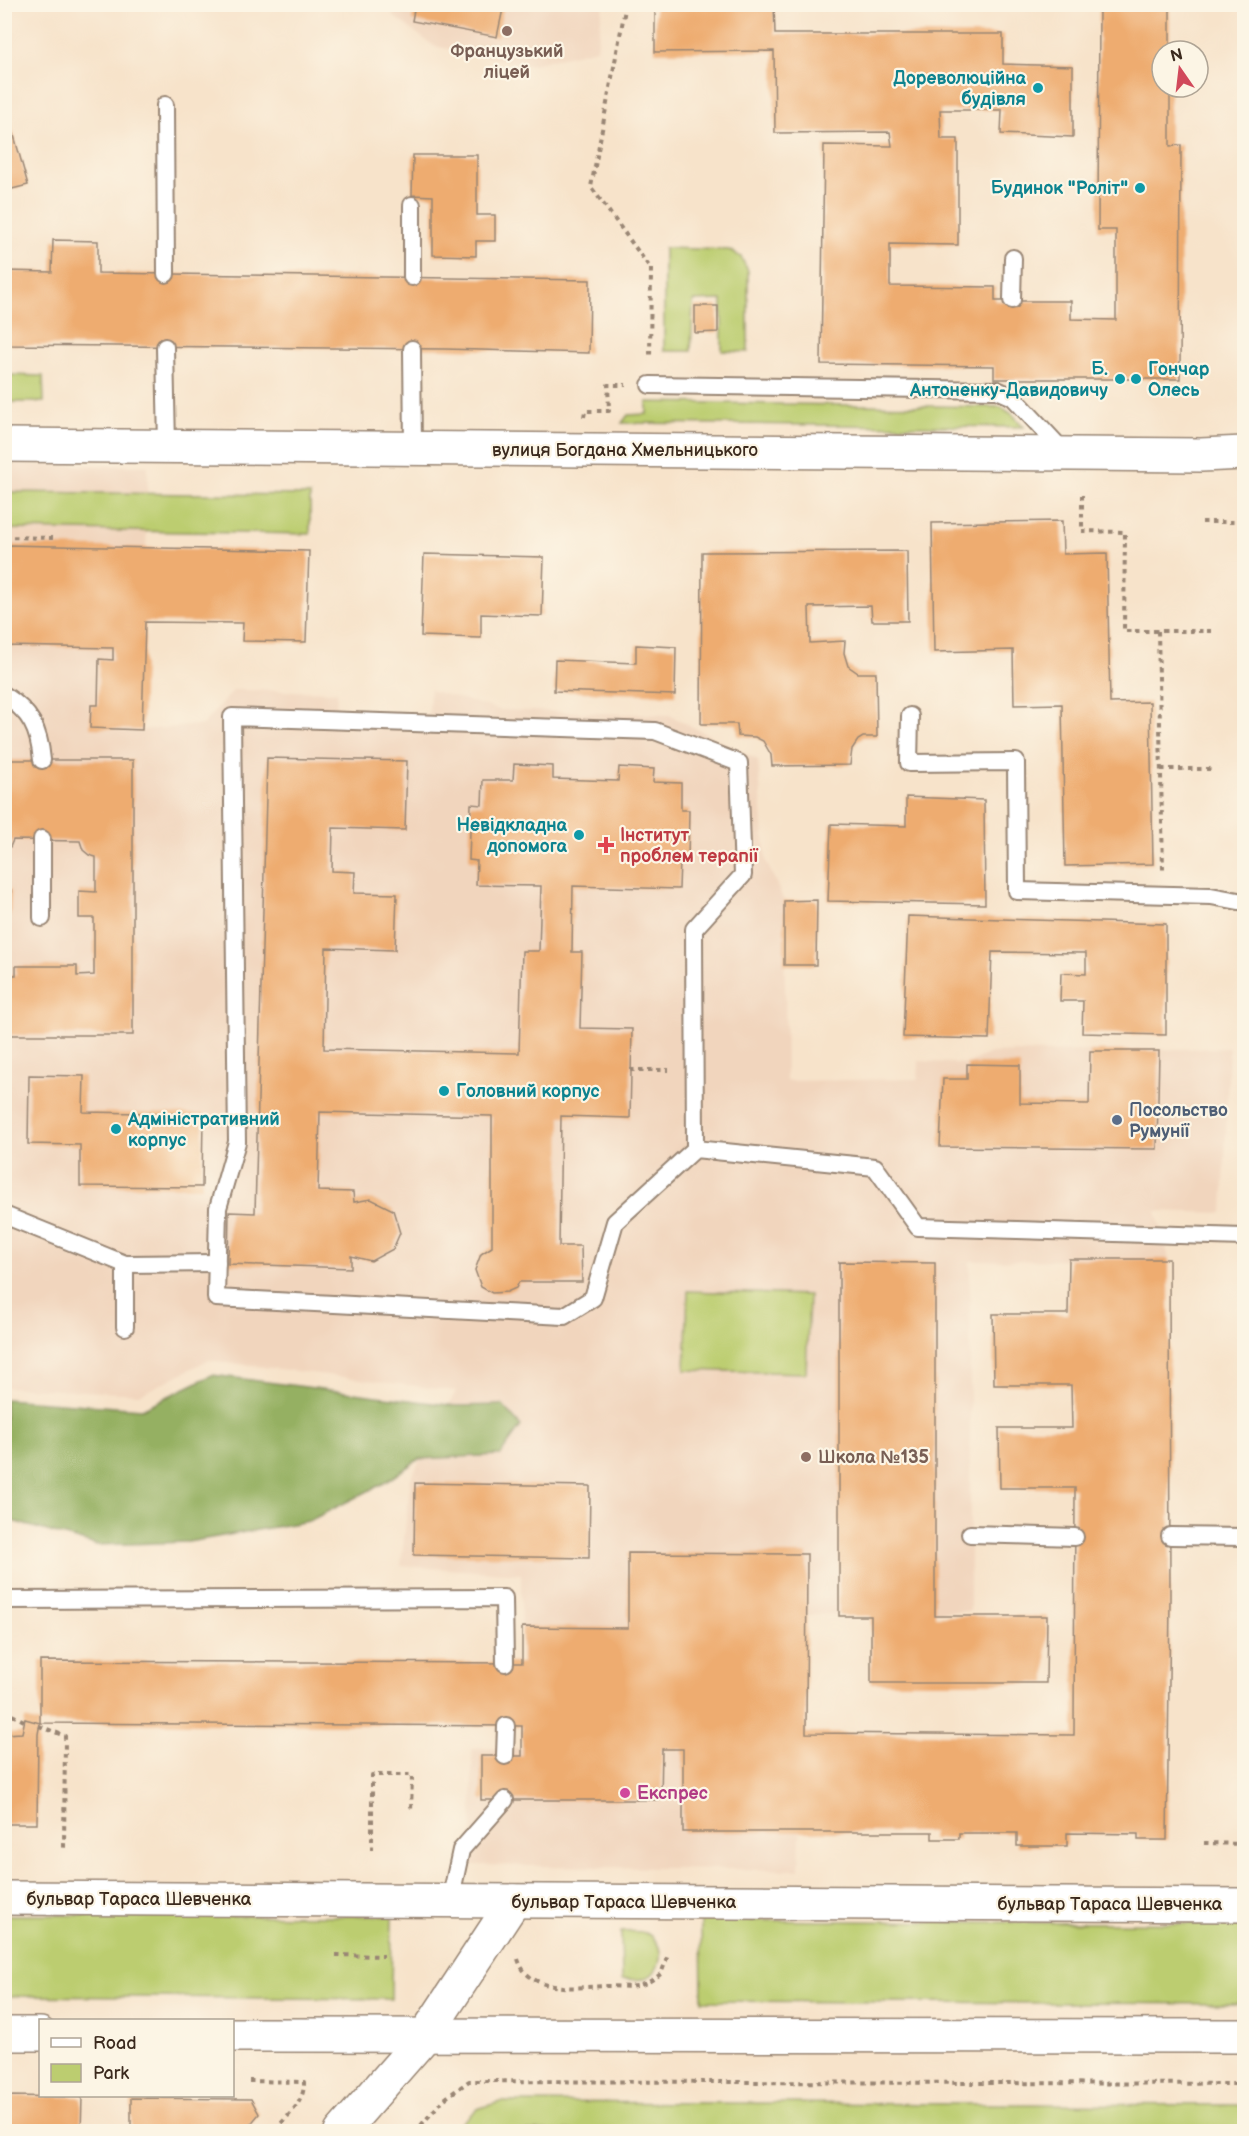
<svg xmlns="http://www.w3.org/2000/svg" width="1249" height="2136" font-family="'Balsamiq Sans',sans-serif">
<rect width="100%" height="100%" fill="#fcf5e5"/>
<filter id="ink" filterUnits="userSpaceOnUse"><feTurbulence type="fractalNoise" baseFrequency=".0167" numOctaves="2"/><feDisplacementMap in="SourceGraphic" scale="12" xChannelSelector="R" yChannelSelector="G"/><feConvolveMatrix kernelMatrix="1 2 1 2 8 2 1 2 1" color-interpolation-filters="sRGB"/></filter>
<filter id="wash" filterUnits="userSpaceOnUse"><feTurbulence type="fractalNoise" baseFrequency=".008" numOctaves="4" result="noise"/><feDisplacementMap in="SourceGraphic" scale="24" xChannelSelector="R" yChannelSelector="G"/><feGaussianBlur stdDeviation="1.35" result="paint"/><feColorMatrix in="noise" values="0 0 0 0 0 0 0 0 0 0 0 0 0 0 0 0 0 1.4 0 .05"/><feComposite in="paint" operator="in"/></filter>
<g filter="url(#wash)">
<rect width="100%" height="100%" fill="#f7e3ca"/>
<!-- built -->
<g fill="#f1d5bd">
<polygon points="392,5 603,5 597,49 528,65 434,46 393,16"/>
<polygon points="4,464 148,466 142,730 202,725 234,690 337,692 336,714 429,715 430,690 500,710 669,715 758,760 766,861 784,901 786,1081 918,1079 919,1061 967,1064 990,1053 1229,1048 1223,1213 1156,1211 1169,1259 970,1261 970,1611 806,1615 799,1870 472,1865 472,1749 522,1748 521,1574 401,1566 411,1478 456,1391 208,1360 141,1394 5,1387"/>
</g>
<!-- green -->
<g fill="#bccd70" stroke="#7c7c47" stroke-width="1.5">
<polygon points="664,248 729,250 741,257 748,271 748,352 722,351 722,300 693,301 691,351 664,351"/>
<polygon points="5,375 43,376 44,402 5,402"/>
<polygon points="647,402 1001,407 1012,414 1024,427 622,423 628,415 647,414"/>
<polygon points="8,492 310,495 310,534 8,529"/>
<polygon points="688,1291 809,1295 806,1373 685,1370"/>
<polygon points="5,1915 392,1916 391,1999 5,1996"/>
<polygon points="701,1920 1244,1924 1244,2004 702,2001"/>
<path d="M621,1932c7,0 17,-2 24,1 20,7 20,37 1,45 -6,3 -17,1 -24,1z"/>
<polygon points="500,2102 1244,2105 1244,2131 452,2131 477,2109"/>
</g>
<!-- forest -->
<polygon fill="#95b062" stroke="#686d40" stroke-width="1.5" points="212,1375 456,1406 502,1405 521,1426 500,1455 419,1459 384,1483 309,1521 188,1542 96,1545 5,1519 5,1399 142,1409"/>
<g id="blocks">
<!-- building -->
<g fill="#eeac6f">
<polygon points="415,4 504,4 497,37 412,21"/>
<polygon points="655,4 774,4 775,34 1003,34 1003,64 1073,66 1073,137 1001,134 1002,110 940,110 941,139 958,139 958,245 890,244 890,286 995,287 995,301 1071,301 1071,319 1116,320 1116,230 1098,230 1099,4 1170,4 1170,51 1162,51 1162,87 1170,87 1170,146 1181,145 1180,379 994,379 994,366 821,364 824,145 892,146 890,132 775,133 774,51 655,52"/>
<polygon points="4,100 28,185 4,191"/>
<polygon points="413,155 477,155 477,215 495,215 495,241 476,241 476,256 433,255 433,196 412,195"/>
<polygon points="53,240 98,241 98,273 590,280 589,353 445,349 4,345 4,271 52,272"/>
<polygon points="695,306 718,306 718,332 695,333"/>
<polygon points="1062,521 1063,554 1107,553 1110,703 1150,702 1153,864 1065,866 1062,704 1014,705 1013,650 934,652 932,523"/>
<polygon points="4,545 309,551 306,642 242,641 243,623 145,622 142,730 90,728 91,705 98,705 99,659 113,660 113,648 4,646"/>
<polygon points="907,551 908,621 872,621 871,606 809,607 810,643 845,641 844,653 848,666 858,673 876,673 877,737 863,737 858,740 852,749 850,765 772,766 771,755 763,741 755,737 738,736 737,724 701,724 702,552"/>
<polygon points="424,554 544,557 542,616 481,614 481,638 421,636"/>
<polygon points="636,645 676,647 675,695 554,691 555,660 636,663"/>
<polygon points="267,758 407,761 405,830 333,828 332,871 355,872 354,893 397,894 395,950 326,948 324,1049 519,1053 522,951 539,951 541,886 476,885 477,861 469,860 471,804 482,805 483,780 513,780 514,764 553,766 553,779 618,781 619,767 654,769 653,782 681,783 681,810 689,810 688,860 680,860 679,889 573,886 572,952 582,952 580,1028 632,1029 630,1118 561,1116 559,1246 581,1246 582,1282 519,1282 516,1288 507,1292 492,1293 481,1287 475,1270 481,1254 492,1247 492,1116 320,1112 318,1191 353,1192 354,1202 371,1199 393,1210 400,1233 393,1249 371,1261 351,1256 351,1268 228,1264 229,1212 255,1213"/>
<polygon points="4,760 133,760 133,1035 4,1035 4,975 16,975 16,966 77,966 77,976 94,975 94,918 79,918 79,891 96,892 96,857 89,855 83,850 80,841 13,840 10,847 4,851"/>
<polygon points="906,797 984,800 985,904 828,901 831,824 906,826"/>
<polygon points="4,890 11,890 10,916 4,916"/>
<polygon points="817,900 816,965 784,965 784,901"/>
<polygon points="908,916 1166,924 1166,1035 1082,1033 1083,1001 1060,1001 1061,973 1086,974 1086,953 992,952 989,1039 903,1037"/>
<polygon points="1090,1051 1159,1051 1157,1149 940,1147 943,1079 967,1079 967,1064 1020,1065 1020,1103 1089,1104"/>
<polygon points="29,1075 84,1076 83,1112 203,1114 202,1187 80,1186 80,1145 28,1144"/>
<polygon points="1069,1259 1169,1259 1170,1599 1167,1840 1138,1840 1138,1834 1067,1833 1067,1846 1017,1846 1017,1833 959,1833 959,1839 932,1839 932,1832 683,1832 683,1749 662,1749 661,1800 481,1800 481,1756 522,1756 522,1726 40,1723 40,1661 522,1663 522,1627 628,1628 628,1553 807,1554 806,1733 1074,1735 1075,1488 1000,1488 999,1428 1072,1428 1071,1385 994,1385 993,1314 1068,1314"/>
<polygon points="839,1262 935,1263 935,1616 1047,1616 1046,1683 871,1683 871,1616 839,1616"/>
<polygon points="415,1483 590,1486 589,1558 414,1555"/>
<polygon points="25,1719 40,1723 38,1734 37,1824 4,1824 4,1734 22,1733"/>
<polygon points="4,2096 82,2097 81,2132 4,2132"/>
<polygon points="131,2098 251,2099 259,2114 244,2132 131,2132"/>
</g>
</g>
</g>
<g filter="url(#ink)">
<use href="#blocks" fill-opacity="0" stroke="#998674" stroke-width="1.5"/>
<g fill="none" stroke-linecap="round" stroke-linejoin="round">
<!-- lane casing -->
<g stroke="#998674" stroke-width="20">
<g id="lane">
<polyline points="165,105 166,274"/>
<polyline points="412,205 412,277"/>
<polyline points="1012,300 1013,258"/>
<polyline points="165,347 167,446"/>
<polyline points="412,349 413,448"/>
<polyline points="650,385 997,390 1013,397 1065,453"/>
<path d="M4,695c27,17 35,34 38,65"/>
<polyline points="910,716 909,763 1016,762 1017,891 1211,896 1244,902"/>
<polyline points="42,918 42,839"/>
<polyline points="695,1149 694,929 743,875 739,763 655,731 232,717 237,1142 218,1208 216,1298 564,1316 593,1298 615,1222 695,1149 875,1167 918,1227 1244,1237"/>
<polyline points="4,1215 125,1264 217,1263"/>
<polyline points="125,1264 125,1327"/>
<polyline points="970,1534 1075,1537"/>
<polyline points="1170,1536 1244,1537"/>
<polyline points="4,1600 504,1598 505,1663"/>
<polyline points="505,1756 506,1726"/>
<polyline points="450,1901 461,1850 505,1800"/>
</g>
</g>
<!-- secondary casing -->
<g stroke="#998674" stroke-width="36">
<g id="secondary">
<polyline points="4,445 1201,455 1244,453"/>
<polyline points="341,2132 425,2036 514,1901"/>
</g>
</g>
<!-- primary casing -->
<g stroke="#998674" stroke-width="36">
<g id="primary">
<polyline points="4,1898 1244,1905"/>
<polyline points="4,2034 40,2034"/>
<polyline points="232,2035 1244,2036"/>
</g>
</g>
<!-- path -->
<g stroke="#998674" stroke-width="4" stroke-dasharray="4.5 4.5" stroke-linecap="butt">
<polyline points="626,4 591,187 651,269 650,359"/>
<polyline points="584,417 585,411 609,411 608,385 626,385"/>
<polyline points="1082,495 1082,531 1125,532 1124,631 1211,631"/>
<polyline points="1202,522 1244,522"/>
<polyline points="4,537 53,538"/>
<polyline points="1158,631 1163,870"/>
<polyline points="1161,769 1211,769"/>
<polyline points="630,1070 669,1070"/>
<polyline points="4,1711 24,1721"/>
<polyline points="39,1726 65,1736 64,1848"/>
<polyline points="1204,1843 1244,1844"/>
<polyline points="372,1850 372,1775 412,1775 411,1813"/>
<polyline points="336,1955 384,1956"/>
<path d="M518,1959c11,36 61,28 90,27 10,0 23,2 33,-1 7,-2 14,-7 20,-11l7,-19"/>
<path d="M249,2081l55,1c1,21 -18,35 -31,50"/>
<polyline points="415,2132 443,2100 469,2081 1244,2084"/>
</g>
<!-- lane -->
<use href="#lane" stroke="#fff" stroke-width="16"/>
<!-- secondary -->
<use href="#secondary" stroke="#fff" stroke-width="33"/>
<!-- primary -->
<use href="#primary" stroke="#fff" stroke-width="33"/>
</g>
</g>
<!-- markers -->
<g fill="#8d6e63" stroke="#fcf5e5" stroke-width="2">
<circle cx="507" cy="31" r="6"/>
<circle cx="806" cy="1457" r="6"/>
</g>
<g fill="#0f9aa8" stroke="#fcf5e5" stroke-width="2">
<circle cx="1038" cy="88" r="6"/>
<circle cx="1140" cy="188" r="6"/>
<circle cx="1120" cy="379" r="6"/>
<circle cx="1136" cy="379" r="6"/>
<circle cx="579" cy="835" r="6"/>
<circle cx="444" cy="1091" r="6"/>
<circle cx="116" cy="1129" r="6"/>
</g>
<path fill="#e0444e" stroke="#fcf5e5" stroke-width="2" d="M603 836h6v6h6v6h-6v6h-6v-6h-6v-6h6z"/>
<circle fill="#5c6f8a" stroke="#fcf5e5" stroke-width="2" cx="1117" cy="1120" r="6"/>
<circle fill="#d1479c" stroke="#fcf5e5" stroke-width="2" cx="625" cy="1793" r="6"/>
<g text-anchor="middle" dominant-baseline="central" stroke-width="4.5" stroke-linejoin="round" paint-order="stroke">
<!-- education labels -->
<g font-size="18" font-weight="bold" fill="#785e54" stroke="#fcf5e5">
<text x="507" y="51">Французький<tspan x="507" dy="21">ліцей</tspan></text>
<text x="818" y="1457" text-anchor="start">Школа №135</text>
</g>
<!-- culture labels -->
<g font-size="18" font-weight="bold" fill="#0d838f" stroke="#fcf5e5" text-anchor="end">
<text x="1026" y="78">Дореволюційна<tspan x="1026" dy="21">будівля</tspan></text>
<text x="1128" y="188">Будинок "Роліт"</text>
<text x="1108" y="369">Б.<tspan x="1108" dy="21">Антоненку-Давидовичу</tspan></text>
<text x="1148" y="369" text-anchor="start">Гончар<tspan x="1148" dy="21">Олесь</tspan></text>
<text x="567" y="825">Невідкладна<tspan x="567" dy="21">допомога</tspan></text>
<text x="456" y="1091" text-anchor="start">Головний корпус</text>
<text x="128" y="1119" text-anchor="start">Адміністративний<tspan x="128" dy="21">корпус</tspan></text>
</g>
<!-- street labels -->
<g font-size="18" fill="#3b2a1e" stroke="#fcf5e5">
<text x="625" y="450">вулиця Богдана Хмельницького</text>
<text x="139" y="1899">бульвар Тараса Шевченка</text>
<text x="624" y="1902">бульвар Тараса Шевченка</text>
<text x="1110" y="1904">бульвар Тараса Шевченка</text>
</g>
<!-- health labels -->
<g font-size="18" font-weight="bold" fill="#be3a42" stroke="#fcf5e5" text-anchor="start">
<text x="620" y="835">Інститут<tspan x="620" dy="21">проблем терапії</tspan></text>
</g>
<!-- service labels -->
<g font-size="18" font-weight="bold" fill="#4e5e75" stroke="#fcf5e5" text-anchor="start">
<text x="1129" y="1110">Посольство<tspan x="1129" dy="21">Румунії</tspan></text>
</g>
<!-- hotel labels -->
<g font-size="18" font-weight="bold" fill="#b23c85" stroke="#fcf5e5" text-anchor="start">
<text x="637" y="1793">Експрес</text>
</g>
</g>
<!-- margin -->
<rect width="1249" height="2136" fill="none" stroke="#fcf5e5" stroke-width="24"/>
<!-- legend -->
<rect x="39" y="2019" width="195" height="78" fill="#fcf5e5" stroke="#afa495" stroke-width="1.5"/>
<rect x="51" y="2038" width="30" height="9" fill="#ffffff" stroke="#afa495" stroke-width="1.5"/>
<text x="93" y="2049" font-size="18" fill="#3b2a1e">Road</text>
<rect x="51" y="2064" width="30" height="18" fill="#bccd70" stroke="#afa495" stroke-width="1.5"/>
<text x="93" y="2079" font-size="18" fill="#3b2a1e">Park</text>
<!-- north arrow -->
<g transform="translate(1180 69) rotate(346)"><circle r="28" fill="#fcf5e5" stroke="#afa495" stroke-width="1.5"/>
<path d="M0-4.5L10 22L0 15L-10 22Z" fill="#d1495b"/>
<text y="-9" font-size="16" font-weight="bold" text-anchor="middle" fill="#3b2a1e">N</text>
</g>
</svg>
